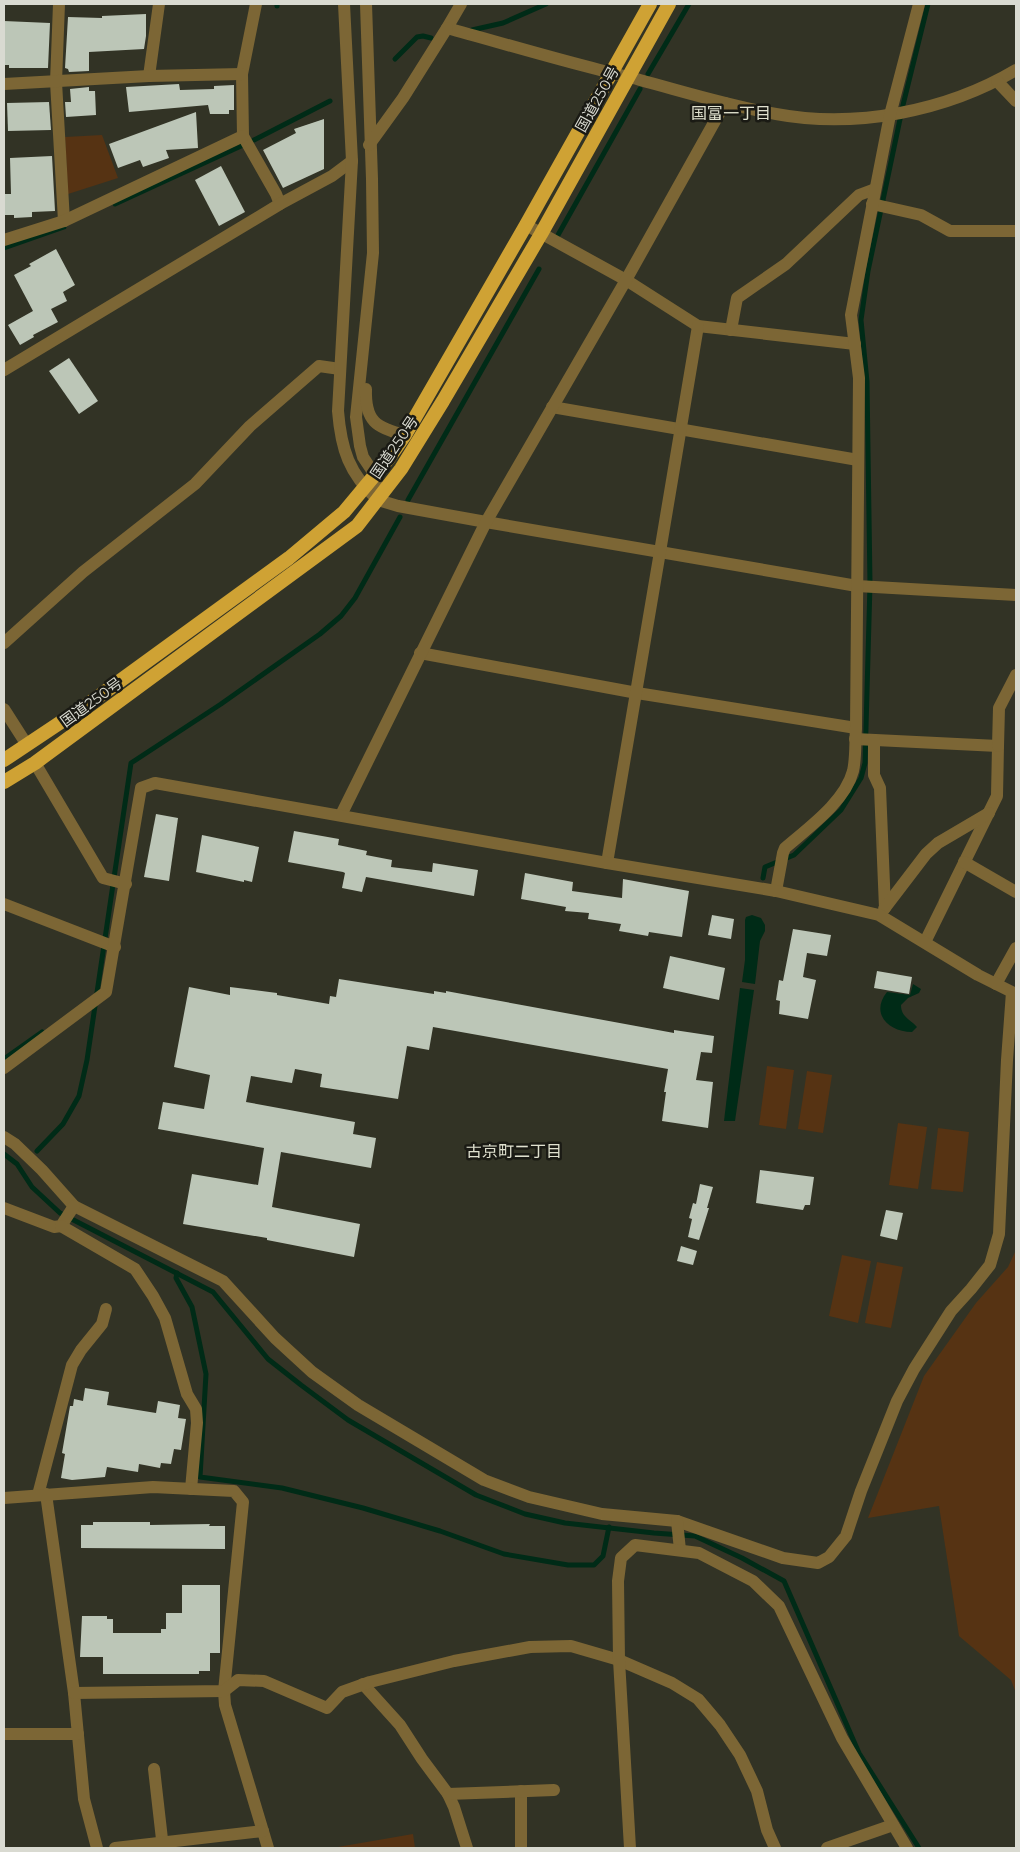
<svg xmlns="http://www.w3.org/2000/svg" width="1020" height="1852" font-family="Montserrat,'Noto Sans JP',sans-serif">
<rect width="100%" height="100%" fill="#323325"/>
<!-- green -->
<g fill="#563313">
<polygon points="102,135 118,178 68,194 65,137"/>
<polygon points="767,1066 794,1070 786,1129 759,1125"/>
<polygon points="807,1071 832,1075 823,1133 798,1129"/>
<polygon points="898,1123 927,1127 918,1189 889,1185"/>
<polygon points="938,1128 969,1132 963,1192 931,1189"/>
<polygon points="1016,1250 1016,1693 1011,1680 959,1636 939,1506 868,1518 924,1376 976,1303 1008,1267"/>
<polygon points="842,1255 871,1261 858,1323 829,1316"/>
<polygon points="877,1262 903,1267 891,1328 865,1323"/>
<polygon points="413,1834 415,1848 332,1848"/>
</g>
<!-- water -->
<g fill="#002b17">
<polygon points="752,915 761,918 765,925 765,931 760,941 755,984 742,982 745,960 745,920 746,917"/>
<path d="M913,984l8,5 -2,4 -11,5 -7,7c0,12 9,14 16,22l-5,5c-24,0 -42,-19 -25,-40l23,3z"/>
<polygon points="740,988 754,990 735,1121 724,1121"/>
</g>
<g fill="none" stroke-linecap="round" stroke-linejoin="round">
<!-- stream -->
<g stroke="#002b17" stroke-width="5">
<polyline points="277,4 277,6"/>
<polyline points="472,30 503,23 546,4"/>
<polyline points="395,59 417,37 423,36 431,38"/>
<polyline points="648,74 689,4"/>
<polyline points="254,140 330,101"/>
<polyline points="115,204 241,146"/>
<polyline points="558,235 640,89"/>
<polyline points="4,248 64,227"/>
<polyline points="408,500 539,269"/>
<polyline points="763,878 765,867 794,855 841,810 861,778 865,763 870,584 867,382 861,320 868,271 903,105 928,4"/>
<polyline points="4,1059 42,1032"/>
<polyline points="37,1151 63,1124 79,1096 87,1060 131,763 221,704 320,634 341,616 355,598 400,517"/>
<polyline points="4,1154 17,1164 32,1187 60,1213 213,1292 268,1359 301,1385 348,1420 476,1495 525,1514 565,1523 654,1533 695,1536 742,1558 784,1581 859,1753 919,1848"/>
<polyline points="177,1273 176,1278 192,1307 206,1374 200,1477 282,1488 363,1508 440,1531 504,1554 568,1565 594,1565 603,1556 609,1527"/>
</g>
</g>
<!-- building -->
<g fill="#bcc6b7">
<polygon points="146,14 146,36 144,49 89,52 89,71 69,72 68,69 65,68 68,17 102,18 102,16"/>
<polygon points="4,21 50,23 48,68 9,68 9,65 4,65"/>
<polygon points="179,84 180,90 214,89 214,86 234,85 234,110 229,110 229,114 210,114 208,105 129,112 126,87"/>
<polygon points="89,87 89,91 95,91 96,115 66,117 65,102 71,102 70,89"/>
<polygon points="49,102 51,130 8,131 7,103"/>
<polygon points="196,112 198,148 166,150 169,158 143,167 140,160 118,168 109,144"/>
<polygon points="324,119 324,169 283,188 263,150 296,133 294,129"/>
<polygon points="52,156 55,211 32,212 32,217 14,218 14,215 4,215 4,194 11,194 10,158"/>
<polygon points="221,166 245,212 219,226 195,180"/>
<polygon points="56,249 75,285 63,292 67,301 51,309 58,322 33,335 34,337 20,345 8,325 33,311 14,275 31,266 29,264"/>
<polygon points="69,358 98,401 79,414 49,371"/>
<polygon points="156,814 178,818 169,881 144,877"/>
<polygon points="294,831 339,839 338,845 367,851 366,855 392,860 391,867 432,872 433,863 478,870 474,896 366,877 362,892 342,888 345,873 343,872 288,862"/>
<polygon points="202,835 259,847 252,882 244,880 244,882 196,872"/>
<polygon points="525,873 573,882 572,891 622,898 623,879 689,891 682,937 649,932 648,936 619,931 621,924 588,919 589,913 565,911 566,907 521,899"/>
<polygon points="712,915 734,919 731,939 708,935"/>
<polygon points="793,929 831,935 827,956 807,953 803,977 816,980 808,1019 779,1014 780,1001 776,1000 779,980 783,981"/>
<polygon points="670,956 725,968 719,1000 663,988"/>
<polygon points="877,971 912,977 909,994 874,988"/>
<polygon points="339,979 434,994 434,991 446,993 446,991 674,1033 674,1030 714,1036 712,1053 701,1052 696,1080 713,1082 708,1128 662,1121 666,1092 664,1092 668,1069 433,1027 429,1050 407,1046 398,1099 320,1087 322,1074 295,1069 292,1083 251,1076 246,1102 355,1122 353,1134 376,1138 371,1168 281,1152 272,1207 360,1224 354,1257 267,1240 267,1238 183,1224 192,1174 258,1185 264,1148 158,1129 163,1102 204,1109 210,1075 174,1067 189,987 230,995 230,987 277,993 277,995 329,1004 330,996 336,997"/>
<polygon points="760,1170 814,1177 810,1205 805,1205 803,1210 756,1203"/>
<polygon points="700,1184 713,1187 707,1208 709,1208 699,1240 688,1237 692,1219 689,1218 693,1203 696,1204"/>
<polygon points="886,1210 903,1213 897,1240 880,1236"/>
<polygon points="681,1246 697,1251 693,1265 677,1261"/>
<polygon points="85,1388 109,1392 107,1405 156,1413 158,1401 180,1405 178,1418 186,1419 181,1450 174,1449 171,1464 161,1463 160,1468 139,1464 138,1472 107,1467 105,1477 72,1480 61,1478 65,1454 62,1453 70,1406 73,1406 74,1399 83,1401"/>
<polygon points="93,1522 150,1522 150,1525 210,1524 209,1526 225,1526 225,1549 81,1548 81,1525 93,1525"/>
<polygon points="182,1585 220,1585 220,1653 210,1653 210,1671 199,1671 199,1674 103,1674 103,1657 80,1657 82,1616 107,1616 107,1619 113,1619 113,1633 161,1633 161,1629 166,1629 166,1613 182,1613"/>
</g>
<g fill="none" stroke-linecap="round" stroke-linejoin="round">
<!-- minor -->
<g stroke="#7c6635" stroke-width="12">
<polyline points="59,4 56,82 64,221"/>
<polyline points="256,4 242,74 243,136 276,194 280,204"/>
<path d="M461,4l-14,24c51,14 101,29 153,42 13,4 27,6 40,10 45,12 90,26 136,34 80,15 171,-3 240,-44"/>
<polyline points="149,76 159,4"/>
<polyline points="997,81 1016,101"/>
<polyline points="4,84 149,76 242,74"/>
<polyline points="872,204 921,215 950,231 1016,231"/>
<polyline points="526,225 626,280 698,326 855,344"/>
<polyline points="4,240 64,221 243,136"/>
<polyline points="731,330 737,298 786,264 859,195 875,189"/>
<polyline points="4,370 280,204 332,176 352,161"/>
<polyline points="552,407 858,460"/>
<polyline points="378,500 398,506 486,522 857,586 1016,595"/>
<polyline points="4,643 83,572 195,484 250,426 319,366 340,369"/>
<polyline points="420,653 637,693 856,728"/>
<polyline points="4,709 27,745"/>
<polyline points="855,739 998,746 997,796 925,942"/>
<polyline points="874,740 874,775 880,788 885,908"/>
<polyline points="998,746 999,708 1016,675"/>
<polyline points="35,763 103,878 126,884"/>
<polyline points="341,815 486,522 626,280 725,103"/>
<polyline points="964,862 1016,892"/>
<path d="M607,863c32,-179 60,-358 91,-537"/>
<path d="M776,891l7,-38 2,-5c23,-20 60,-46 68,-77 3,-13 2,-29 3,-43l3,-350 -8,-63 39,-200 29,-111"/>
<polyline points="4,904 115,947"/>
<polyline points="884,909 926,854 938,843 989,813"/>
<polyline points="996,984 1016,948"/>
<polyline points="4,1068 106,992 141,788 155,783 607,863 776,891 879,915 978,975 1012,992 1007,1060 999,1234 990,1265 971,1289 951,1311 914,1369 897,1401 861,1491 846,1536 829,1557 818,1563 783,1558 677,1521 602,1514 529,1497 484,1480 358,1405 312,1372 275,1338 223,1281 74,1206 42,1170 15,1144 4,1137"/>
<polyline points="4,1208 54,1227 61,1226 74,1206"/>
<polyline points="61,1226 135,1269 153,1296 165,1318 187,1394 196,1409 197,1423 191,1489"/>
<polyline points="46,1494 74,1693 84,1799 97,1848"/>
<polyline points="38,1495 72,1365 81,1350 102,1324 106,1309"/>
<polyline points="4,1498 153,1487 234,1491 243,1502 224,1691 225,1705 268,1848"/>
<polyline points="677,1521 680,1550"/>
<polyline points="363,1684 400,1725 422,1759 448,1794 454,1807 467,1848"/>
<polyline points="74,1693 224,1691 238,1680 264,1681 327,1708 342,1692 370,1682 454,1661 530,1647 571,1646 619,1660 672,1683 698,1699 720,1725 740,1755 757,1791 767,1830 775,1848"/>
<polyline points="4,1734 78,1734"/>
<polyline points="154,1769 163,1848"/>
<polyline points="521,1791 521,1848"/>
<polyline points="448,1794 554,1790"/>
<polyline points="115,1848 263,1831"/>
<polyline points="630,1848 619,1660 618,1581 621,1558 635,1545 699,1553 753,1581 779,1606 842,1738 907,1848"/>
<polyline points="827,1848 893,1825"/>
</g>
<!-- tertiary -->
<g stroke="#7c6635" stroke-width="12">
<path d="M344,4l8,157 -14,250c3,38 11,63 40,89"/>
<polyline points="366,4 372,179 373,253 356,417 360,446 363,457 375,475 378,500"/>
<polyline points="369,145 403,98 447,28"/>
<path d="M366,389c-1,32 10,39 39,46"/>
</g>
<!-- trunk -->
<g stroke="#cfa234" stroke-width="14">
<polyline points="4,760 91,702 289,558 344,512 389,458 405,435 526,225 650,4"/>
<polyline points="4,782 35,763 357,526 401,469 443,401 541,234 669,4"/>
</g>
</g>
<g text-anchor="middle" dominant-baseline="central" stroke-width="5" stroke-linejoin="round" paint-order="stroke">
<!-- street labels -->
<g font-size="15" fill="#d9dad1" stroke="#1a1a14">
<text transform="translate(597 99) rotate(-61)">国道250号</text>
<text transform="translate(394 447) rotate(-56)">国道250号</text>
<text transform="translate(91 702) rotate(-36)">国道250号</text>
</g>
<!-- neighbourhood labels -->
<g font-size="16" fill="#dfe0ce" stroke="#1a1a14">
<text x="731" y="113">国富一丁目</text>
<text x="514" y="1151">古京町二丁目</text>
</g>
</g>
<!-- border -->
<rect width="1020" height="1852" fill="none" stroke="#d9dad1" stroke-width="10"/>
</svg>
